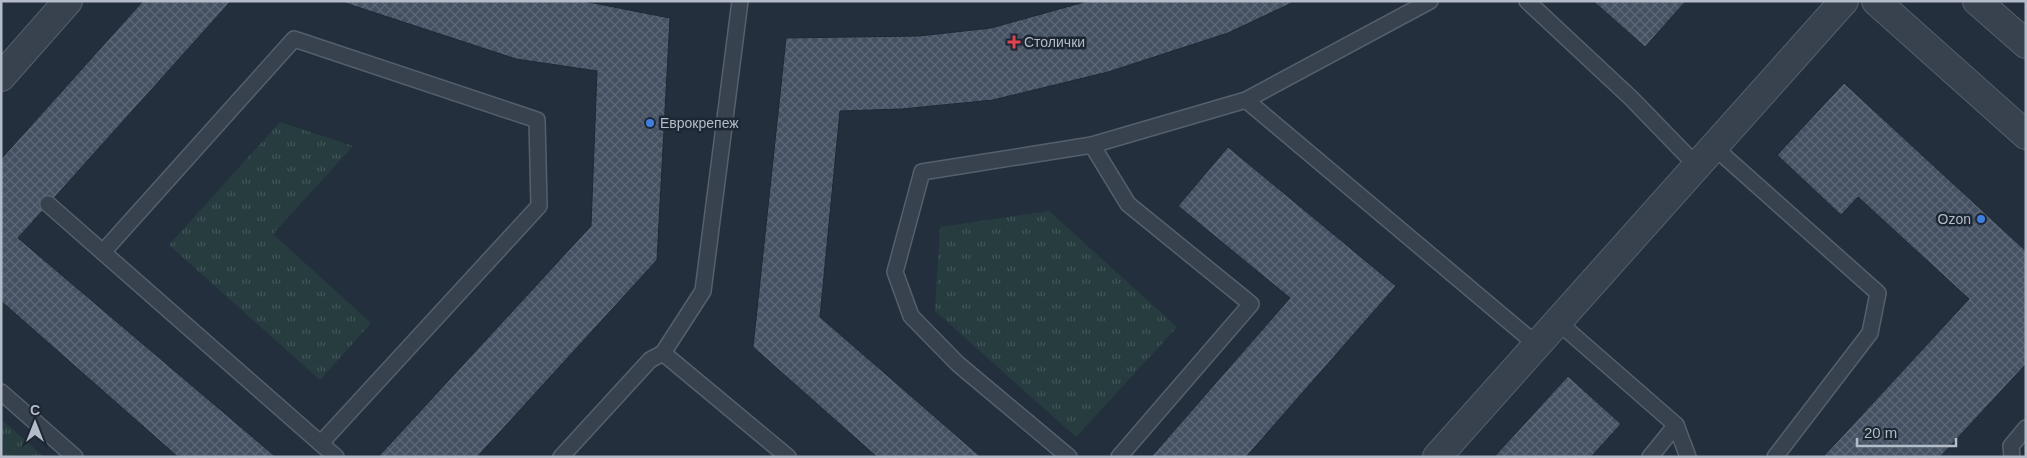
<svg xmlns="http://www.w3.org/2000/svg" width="2027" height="458" font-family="Helvetica,sans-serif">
<defs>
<pattern id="park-tufts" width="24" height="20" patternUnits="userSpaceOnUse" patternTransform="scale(1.25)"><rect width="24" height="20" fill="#263c3f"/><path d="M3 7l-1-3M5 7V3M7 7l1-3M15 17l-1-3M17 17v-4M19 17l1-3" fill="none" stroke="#435659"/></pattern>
<pattern id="building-cross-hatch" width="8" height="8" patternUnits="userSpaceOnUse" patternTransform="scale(1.25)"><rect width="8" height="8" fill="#455162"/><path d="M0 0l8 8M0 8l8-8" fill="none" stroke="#5d6877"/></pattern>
</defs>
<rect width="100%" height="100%" fill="#242f3e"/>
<!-- park -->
<g fill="url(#park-tufts)">
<polygon points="280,122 353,146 273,234 371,323 320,380 169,245"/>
<polygon points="1049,211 1177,327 1076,437 935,311 940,227"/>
<polygon points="1,419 44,457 1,457"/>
</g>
<!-- building -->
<g fill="url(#building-cross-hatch)" stroke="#1f2835">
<polygon points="143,1 231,1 18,238 276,457 178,457 1,301 1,159"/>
<polygon points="339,1 583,1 670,18 657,260 477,457 378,457 591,226 597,71 516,59"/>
<polygon points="1088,1 1296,1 1228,33 1108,72 993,100 902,109 840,111 820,317 981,457 877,457 753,347 786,38 919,36 991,28"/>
<polygon points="1593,1 1686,1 1645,47"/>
<polygon points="1844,83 2026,251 2026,364 1940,457 1823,457 1969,299 1858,197 1841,215 1777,155"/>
<polygon points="1228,147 1396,286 1246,457 1151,457 1290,298 1178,206"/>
<polygon points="1568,376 1621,424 1591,457 1494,457"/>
</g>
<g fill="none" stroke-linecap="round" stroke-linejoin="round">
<!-- service casing -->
<g stroke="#565f6c" stroke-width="18">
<g id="service">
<polyline points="1527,1 1631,98 1697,166"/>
<polyline points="1246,100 1537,345"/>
<polyline points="1092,145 1128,204 1251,304 1119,457"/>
<polyline points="1714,147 1878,293 1870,333 1775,457"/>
<polyline points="48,204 336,457"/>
<polyline points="103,252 294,39 537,120 539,206 321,443"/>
<polyline points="1558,322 1676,425 1688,457"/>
<polyline points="663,353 788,457"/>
<polyline points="1,392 75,457"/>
<polyline points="561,457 650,360 663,353 703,291 740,1"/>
<polyline points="1069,457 958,364 911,316 895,272 922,172 1092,145 1246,100 1430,1"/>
<polyline points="1650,457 1676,425"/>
<polyline points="2012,457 2011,446 2026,428"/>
</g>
</g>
<!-- minor casing -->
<g stroke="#565f6c" stroke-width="30">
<g id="minor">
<polyline points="1876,1 2026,135"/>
<polyline points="1977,1 2026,44"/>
<polyline points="1,77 68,1"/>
<polyline points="1437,457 1844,1"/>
</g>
</g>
<!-- service -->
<use href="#service" stroke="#38414e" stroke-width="15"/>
<!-- minor -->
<use href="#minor" stroke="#38414e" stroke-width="28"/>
</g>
<!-- markers -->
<path fill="#e0444e" stroke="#1d2633" stroke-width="2" d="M1011.5 34.5h5v5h5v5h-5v5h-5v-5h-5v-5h5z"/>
<g fill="#3f7fe0" stroke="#1d2633" stroke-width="2">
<circle cx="650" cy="123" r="5"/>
<circle cx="1981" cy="219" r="5"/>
</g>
<g text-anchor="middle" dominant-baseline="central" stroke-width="5" stroke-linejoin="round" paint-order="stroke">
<!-- poi labels -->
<g font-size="14" fill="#b4bcc9" stroke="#1d2633" text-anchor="start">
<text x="1024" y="42">Столички</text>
<text x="660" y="123">Еврокрепеж</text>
<text x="1971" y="219" text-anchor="end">Ozon</text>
</g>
</g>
<!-- border -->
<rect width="2027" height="458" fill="none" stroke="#b4bcc9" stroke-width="5"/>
<!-- north arrow -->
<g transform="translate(35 423)" stroke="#1d2633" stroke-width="4" paint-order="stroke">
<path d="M0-4L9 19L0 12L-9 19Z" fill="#b4bcc9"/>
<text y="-8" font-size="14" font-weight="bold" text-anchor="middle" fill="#b4bcc9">С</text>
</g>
<!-- scale -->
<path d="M1857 438v8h99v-8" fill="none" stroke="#b4bcc9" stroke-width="2.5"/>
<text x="1864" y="438" font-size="15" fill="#b4bcc9" stroke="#1d2633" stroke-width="4" paint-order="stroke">20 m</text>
</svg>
